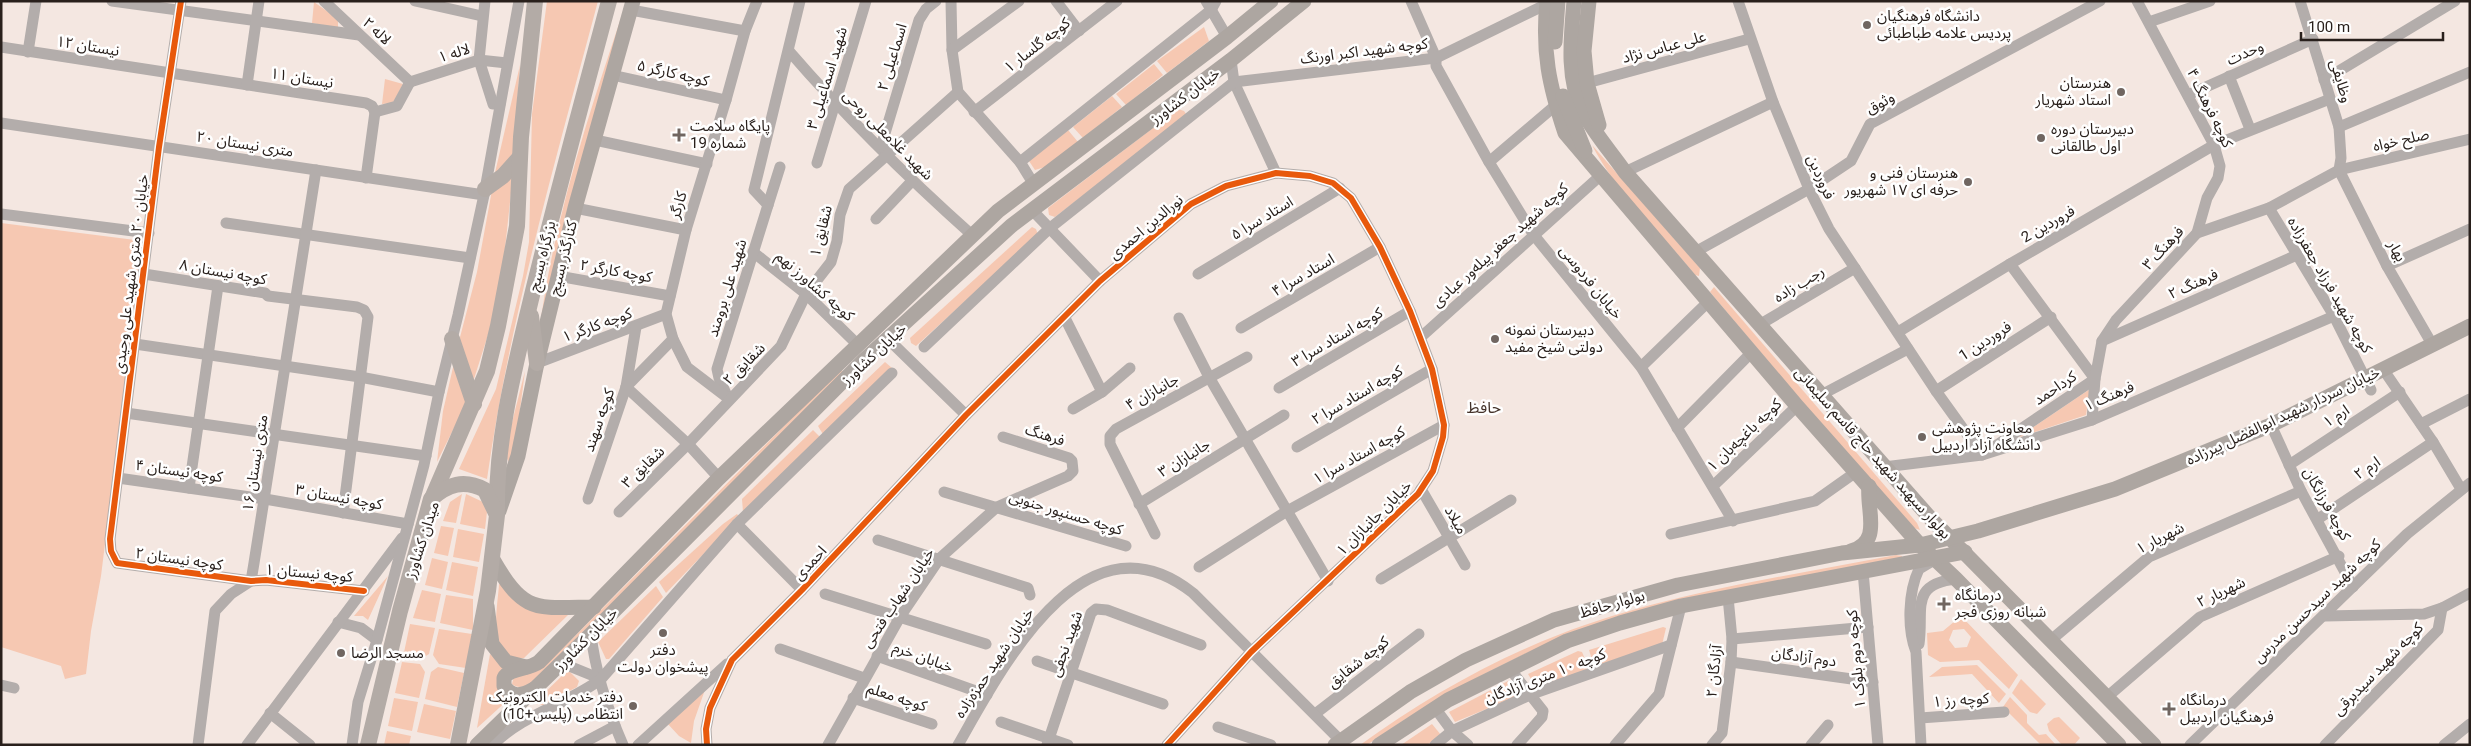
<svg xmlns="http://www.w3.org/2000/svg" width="2471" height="746" font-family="Roboto,'Noto Sans Arabic',sans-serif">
<rect width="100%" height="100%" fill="#f4e7e1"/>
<!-- green -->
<g fill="#f6c8b2" fill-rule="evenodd">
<path d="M547,1h51c-42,158 -88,316 -111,478l-28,-10 37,-80 27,-113 6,-34 3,-128z"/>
<polygon points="314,2 338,19 338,28 312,23"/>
<path d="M625,6l-87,336c13,-115 50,-226 87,-336z"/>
<polygon points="1204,27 1209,41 1167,73 1157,61"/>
<polygon points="1154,64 1163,75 1126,105 1116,94"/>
<polygon points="520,65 513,157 494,177"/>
<polygon points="385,79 403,84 393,103 382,104"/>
<polygon points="1112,96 1122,107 1083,138 1073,127"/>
<polygon points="1178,109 1184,111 1186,114 1184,118 1055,217 1049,215 1048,208"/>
<polygon points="1068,130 1078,142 1045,167 1035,170 1029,161"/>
<path d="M1592,145l108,123 -1,8 -4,-1c-34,-43 -78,-81 -103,-130z"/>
<polygon points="513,174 504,258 494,316 473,382 459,341 477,272 492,190"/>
<polygon points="1,223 143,241 101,576 91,631 86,674 65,679 61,666 1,647"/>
<polygon points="1032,227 1036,229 1038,235 916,346 911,343 910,338"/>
<polygon points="1714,287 1917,523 1920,530 1914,528 1846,454 1710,292"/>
<polygon points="885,362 892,368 824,436 818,426"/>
<polygon points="454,363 467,397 461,414 437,462 443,411"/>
<path d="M842,370l2,4 -311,307c-7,5 -13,9 -21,3l2,-8 28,-8 28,-27 269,-270z"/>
<polygon points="525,371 514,456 511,465 504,454"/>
<polygon points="2090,389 2086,415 2017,438"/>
<polygon points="813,430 821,438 743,512 742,499"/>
<polygon points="462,494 456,523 443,521 450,502"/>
<polygon points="466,494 483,502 487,512 485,529 460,524"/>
<polygon points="737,514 739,517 666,593 659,582 723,524"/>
<polygon points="441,526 454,528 448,556 434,553"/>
<polygon points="458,529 484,534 479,562 453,557"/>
<path d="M1896,555l6,1v2l-341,80c-69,29 -133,64 -194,107h-7c61,-44 128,-83 198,-110 108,-42 225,-58 338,-80z"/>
<polygon points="432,558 448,562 442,589 425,585"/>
<polygon points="452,562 478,567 473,596 446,590"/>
<polygon points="388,576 368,620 363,616 354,616"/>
<path d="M499,584l68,29 1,2 -44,43c-39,6 -26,-52 -25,-74z"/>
<polygon points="656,586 663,597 609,659 606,659 598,642"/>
<polygon points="422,590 441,594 435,622 413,618"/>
<polygon points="446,595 473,599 473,630 440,623"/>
<path d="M1961,616l57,59 -9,14 -30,-29 -39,2 -12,-7 -1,-22 16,-2zM1964,629l7,8 -4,10 -12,1 -6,-8 4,-10z"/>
<polygon points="410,624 435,628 429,654 421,659 403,657"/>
<polygon points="1663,627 1666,628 1662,645 1595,669 1589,650"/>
<polygon points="439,629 472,634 466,668 439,664 433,655"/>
<polygon points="1578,651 1582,652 1588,666 1586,671 1537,689 1528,674"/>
<polygon points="490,654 506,667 509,699 477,728"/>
<polygon points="402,662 420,664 425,672 419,698 395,693"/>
<polygon points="1977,665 2006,694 1999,703 1972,674 1929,677 1942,667"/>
<polygon points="438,667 464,673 457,707 425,699 431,672"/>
<polygon points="566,672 570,672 579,681 577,687 543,705 537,705 536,701"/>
<polygon points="2021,679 2046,704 2037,714 2030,712 2012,693"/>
<polygon points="1508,681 1518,696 1455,722 1449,712"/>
<polygon points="707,684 694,721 691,743 679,736 667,723"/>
<polygon points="2010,697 2027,715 2027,723 2039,735 2046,734 2056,745 2041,745 2003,707"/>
<polygon points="394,698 418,702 412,731 388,726"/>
<polygon points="424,704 456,711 450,739 417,732"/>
<polygon points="2059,717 2080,738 2074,745 2062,745 2049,731 2047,724 2054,718"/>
<polygon points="1432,724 1441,735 1427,745 1401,745"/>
<polygon points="387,731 411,736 409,745 384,745"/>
</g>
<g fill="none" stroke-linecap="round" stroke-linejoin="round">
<!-- minor -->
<g stroke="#b3adab" stroke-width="11">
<polyline points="112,1 359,35"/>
<polyline points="181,1 159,147 110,539 111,551 117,563 251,581 266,580 364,591"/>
<polyline points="324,1 410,82"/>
<polyline points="415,1 482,16"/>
<polyline points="485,1 479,60 493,104 500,104"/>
<polyline points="951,1 952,50 958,92 1020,162 1033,183"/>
<polyline points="1056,1 1079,31"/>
<polyline points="1206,1 1227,37"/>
<polyline points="1411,1 1436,58 1436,66 1489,162 1533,234 1641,367 1733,521"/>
<polyline points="1738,1 1773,102 1809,189 1829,229 1936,391 1982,455 2095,379 2010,264"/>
<polyline points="2137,1 2214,145 2220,166 2218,178 2207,198 2197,233"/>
<polyline points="2300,1 2339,127 2341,158 2339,170"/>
<polyline points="631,10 745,31"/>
<polyline points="2149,22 2210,1"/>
<polyline points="1,47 366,103 372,106 375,112 397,106 410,82"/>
<polyline points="952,50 1019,1"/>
<path d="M789,51c57,66 118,126 183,184"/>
<polyline points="28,52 36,1"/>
<polyline points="1231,60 1234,82 1276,173"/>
<polyline points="612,75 726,100"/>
<polyline points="2229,76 2250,129"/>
<polyline points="2324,80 2455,1"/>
<polyline points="410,82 479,60 507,63"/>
<polyline points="1587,83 1749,39"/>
<polyline points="247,85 259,1"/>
<polyline points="2188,95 2313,39"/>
<polyline points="974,112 1117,1"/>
<polyline points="1,123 484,195"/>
<polyline points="2339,127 2470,72"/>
<polyline points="595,140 707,164"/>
<polyline points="886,154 883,140 919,20 926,9 936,1"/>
<polyline points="1020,162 1211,10 1216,1"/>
<polyline points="1489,162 1556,105"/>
<polyline points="817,163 866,1"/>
<polyline points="2339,170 2387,266 2432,344"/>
<polyline points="1625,172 1773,102"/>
<polyline points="366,178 375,112"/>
<polyline points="768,205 780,167"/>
<polyline points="575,208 686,230"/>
<polyline points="2269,208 2334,316 2371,390"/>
<polyline points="1033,211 1100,281"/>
<polyline points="1,214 149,233"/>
<polyline points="876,219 912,181"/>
<polyline points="226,223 470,258"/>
<polyline points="753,252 806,294 857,344"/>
<polyline points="1695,252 1809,189 1851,161 1870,124 2100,1"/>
<polyline points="2387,266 2470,229"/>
<polyline points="144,274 265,293 268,296 357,307 364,310 368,317 343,513"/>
<polyline points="1198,274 1340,188"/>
<polyline points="558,276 670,296"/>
<polyline points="1065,318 1102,392 1073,409"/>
<polyline points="1179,318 1209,377 1328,581"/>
<polyline points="1759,325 1855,268"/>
<polyline points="1241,328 1380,247"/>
<polyline points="1898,332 2010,264 2214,145 2330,99"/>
<polyline points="1421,337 1600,176"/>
<polyline points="889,340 966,415"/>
<polyline points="2102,341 2297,255"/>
<polyline points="135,344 360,377 439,392"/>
<polyline points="924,347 1050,228 1234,82 1436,58 1547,4"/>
<polyline points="537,363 666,314"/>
<polyline points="1641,367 1708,302"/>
<polyline points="2383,369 2433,442 2461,489"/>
<polyline points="626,387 688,444 719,478"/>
<polyline points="626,387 636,327"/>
<polyline points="1279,388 1410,311"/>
<polyline points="1936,391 2051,317"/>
<polyline points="1102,392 1130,368"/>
<polyline points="1821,395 1908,349"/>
<polyline points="728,398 719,378 717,369 768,205 754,190 800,1"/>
<polyline points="729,399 687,367 673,339 666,314 686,230 726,100 745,31 757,1"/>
<polyline points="126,413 426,456"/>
<polyline points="2092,420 2095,379 2102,341 2116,320 2197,233 2269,208 2339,170 2470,139"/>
<polyline points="2421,424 2470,399"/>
<polyline points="2271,425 2301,491 2353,587"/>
<polyline points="1677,428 1752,352"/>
<polyline points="1297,447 1432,369"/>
<polyline points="2289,465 2400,392"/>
<polyline points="1884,467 1982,455 2092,420 2334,316"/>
<polyline points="118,478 265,499 408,524"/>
<polyline points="1713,486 1797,406"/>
<polyline points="189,488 218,286"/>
<polyline points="1421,489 1465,565"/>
<polyline points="944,492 1126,546"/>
<polyline points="588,499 626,387 673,339"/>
<polyline points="1139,504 1284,415"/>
<polyline points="619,512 688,444 781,346 806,294 831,262 837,241 840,215 849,189 958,92"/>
<polyline points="2318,519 2433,442"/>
<polyline points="737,524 802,590"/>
<polyline points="1155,534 1110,444 1110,436 1116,429 1247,357"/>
<polyline points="1671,534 1815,501 1856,472"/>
<polyline points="878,540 1028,588 1030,595"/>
<polyline points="1199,567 1287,511 1444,425"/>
<polyline points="1863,571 1878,745"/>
<polyline points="1381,579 1511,500"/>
<polyline points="825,594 986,644"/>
<polyline points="2325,616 2424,614 2442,608 2470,593"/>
<polyline points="338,622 361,628 377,640"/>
<path d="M591,634c4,37 17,76 32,111"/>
<polyline points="1732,639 1868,627"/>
<polyline points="2051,640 2149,557 2301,491"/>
<path d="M1919,644c5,-34 -10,-60 37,-65"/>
<polyline points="780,649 864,678"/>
<polyline points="877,656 987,695"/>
<polyline points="1037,661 1163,704"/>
<polyline points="1731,662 1873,682"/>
<polyline points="559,666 569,666 601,679"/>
<polyline points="1510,669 1543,711 1542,717 1517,745"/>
<polyline points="1,685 14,688"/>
<polyline points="2107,697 2200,617 2339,556"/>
<polyline points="853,698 932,724"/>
<polyline points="1435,708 1452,731 1468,745"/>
<polyline points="270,713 310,745"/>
<polyline points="1315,714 1419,634"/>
<polyline points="1920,718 2004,712"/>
<polyline points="1001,722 1068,745"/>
<polyline points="1218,727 1271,745"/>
<polyline points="198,745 215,611 231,594 251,581 254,563 316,170"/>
<polyline points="247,745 402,538"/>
<polyline points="352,745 358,702 377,640 424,465 439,392 458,315 484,195 519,1"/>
<path d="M493,745c30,-31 75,-41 108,-66l136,-155 155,-151"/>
<polyline points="579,745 615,726"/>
<polyline points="638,745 727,664"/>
<polyline points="707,745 706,729 710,708 732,660 802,590 966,415 1100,281 1191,204 1226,186 1276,173 1310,176 1333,183 1351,198 1380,247 1410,311 1432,369 1444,425 1443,437 1433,471 1418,494 1251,652 1167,745"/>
<polyline points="828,745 900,617 940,558 997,507 1068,476 1073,471 1072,461 1069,458 1003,437"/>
<path d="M958,745c45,-79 126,-238 235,-152l147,147"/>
<polyline points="1047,745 1091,613 1096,609 1107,610 1201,645"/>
<polyline points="1435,745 1452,731 1532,694 1671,645"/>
<polyline points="1615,745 1659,694 1681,606"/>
<polyline points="1712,745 1722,733 1731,662 1732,639 1728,597"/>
<polyline points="1811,745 1828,725"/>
<path d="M1921,745l-5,-93c-9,-23 -8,-60 3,-83l15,-9"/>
<polyline points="2190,745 2407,534 2470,483"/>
<polyline points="2325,745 2438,630 2442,608"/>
<polyline points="2444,745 2470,724"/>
</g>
<!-- major -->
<g stroke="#ada6a1" stroke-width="15">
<path d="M1547,1c-5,51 2,84 18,132l232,273 123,139 36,34 163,166"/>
<path d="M1574,1c-3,36 -8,78 9,111 11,21 28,40 42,60l306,347 223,226"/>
<polyline points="1589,1 1584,51 1587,83 1599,125"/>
<polyline points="1555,42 1558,1"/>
<polyline points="1563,96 1585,151"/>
<polyline points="499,511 518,456 537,363 575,208 633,1"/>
<path d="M1851,551c32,-9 15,-41 18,-65"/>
<path d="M492,558c32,56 42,50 102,49"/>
<polyline points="487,606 492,644 506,662 526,667"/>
<path d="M534,689c-12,7 -22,9 -30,-3v-8c5,-10 24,-8 35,-16l180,-184 279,-267 229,-174 44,-36"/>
<polyline points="477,745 591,634 864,360 1011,226 1231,60 1304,1"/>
<polyline points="1335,745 1410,692 1466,660 1554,620 1678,585 1842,553 1920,545 1978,531 2115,489 2271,425 2470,326"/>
<polyline points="1379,745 1448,700 1567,641 1620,623 1681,606 1965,552"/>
</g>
<!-- highway -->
<g stroke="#b3aba6" stroke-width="16">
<polyline points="485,189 503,176 520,157"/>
<polyline points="531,316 537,363"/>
<polyline points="452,339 474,404"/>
<polyline points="433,496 487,371 498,326 517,226 521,137 535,1"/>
<path d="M497,510c-1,-75 19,-147 36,-219 24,-97 50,-193 76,-290"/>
<path d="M368,745l32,-134 31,-112c17,-15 33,-20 54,-9l12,25 -9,76 -30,154"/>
</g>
<!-- cycleway casing -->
<g stroke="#fff" stroke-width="9">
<g id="cycleway">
<polyline points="181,1 159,147 110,539 111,551 117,563 251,581 266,580 364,591"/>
<polyline points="707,745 706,729 710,708 732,660 802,590 966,415 1100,281 1191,204 1226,186 1276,173 1310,176 1333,183 1351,198 1380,247 1410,311 1432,369 1444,425 1443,437 1433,471 1418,494 1251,652 1167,745"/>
</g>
</g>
<!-- cycleway -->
<use href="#cycleway" stroke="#e8590c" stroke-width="6"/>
</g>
<!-- markers -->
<g fill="#706661" stroke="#fff" stroke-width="2">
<circle cx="1867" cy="25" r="5"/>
<circle cx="2121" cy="92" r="5"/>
<path d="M676.5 127.5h5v5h5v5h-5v5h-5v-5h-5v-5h5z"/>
<circle cx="2041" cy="138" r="5"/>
<circle cx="1968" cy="182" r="5"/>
<circle cx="1495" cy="339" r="5"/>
<circle cx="1922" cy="437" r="5"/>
<path d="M1941.5 596.5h5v5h5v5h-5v5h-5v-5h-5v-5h5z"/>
<circle cx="663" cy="633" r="5"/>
<circle cx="341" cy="653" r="5"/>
<circle cx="633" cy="706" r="5"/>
<path d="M2166.5 701.5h5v5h5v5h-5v5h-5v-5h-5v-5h5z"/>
</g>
<g text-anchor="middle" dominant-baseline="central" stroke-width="5" stroke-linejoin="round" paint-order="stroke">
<!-- poi labels -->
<g font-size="15" fill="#29201c" stroke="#fff" text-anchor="start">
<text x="1877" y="16">دانشگاه فرهنگیان<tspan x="1877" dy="17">پردیس علامه طباطبائی</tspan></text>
<text x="2111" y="83" text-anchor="end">هنرستان<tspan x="2111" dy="17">استاد شهریار</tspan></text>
<text x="690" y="126">پایگاه سلامت<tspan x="690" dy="17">شماره 19</tspan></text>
<text x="2051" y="129">دبیرستان دوره<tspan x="2051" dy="17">اول طالقانی</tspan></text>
<text x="1958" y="173" text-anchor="end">هنرستان فنی و<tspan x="1958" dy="17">حرفه ای ۱۷ شهریور</tspan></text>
<text x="1505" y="330">دبیرستان نمونه<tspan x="1505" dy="17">دولتی شیخ مفید</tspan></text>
<text x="1932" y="428">معاونت پژوهشی<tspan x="1932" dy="17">دانشگاه آزاد اردبیل</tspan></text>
<text x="1955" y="595">درمانگاه<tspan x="1955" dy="17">شبانه روزی فجر</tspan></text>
<text x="663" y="650" text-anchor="middle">دفتر<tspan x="663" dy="17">پیشخوان دولت</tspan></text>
<text x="351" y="653">مسجد الرضا</text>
<text x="623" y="697" text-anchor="end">دفتر خدمات الکترونیک<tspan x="623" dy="17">انتظامی (پلیس+10)</tspan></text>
<text x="2180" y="700">درمانگاه<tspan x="2180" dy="17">فرهنگیان اردبیل</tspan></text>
</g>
<!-- street labels -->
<g font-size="15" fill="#29201c" stroke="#fff">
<text transform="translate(377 31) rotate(43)">لاله ۲</text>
<text transform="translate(1037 45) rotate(-38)">کوچه گلسار ۱</text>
<text transform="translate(88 46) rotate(9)">نیستان ۱۲</text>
<text transform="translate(1664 47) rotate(-15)">علی عباس نژاد</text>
<text transform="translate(1364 51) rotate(-7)">کوچه شهید اکبر اورنگ</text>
<text transform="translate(454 53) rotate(-17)">لاله ۱</text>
<text transform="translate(2245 53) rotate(-24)">وحدت</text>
<text transform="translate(892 57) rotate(-73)">اسماعیلی ۲</text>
<text transform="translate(673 73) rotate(13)">کوچه کارگر ۵</text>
<text transform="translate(302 78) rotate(9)">نیستان ۱۱</text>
<text transform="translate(827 78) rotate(-73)">شهید اسماعیلی ۳</text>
<text transform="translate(2341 81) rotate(74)">وظایفی</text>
<text transform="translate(1185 96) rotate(-37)">خیابان کشاورز</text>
<text transform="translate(1880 103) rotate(-30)">وثوق</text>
<text transform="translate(2210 108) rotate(64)">کوچه فرهنگ ۴</text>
<text transform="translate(888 135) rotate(45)">شهید غلامعلی روحی</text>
<text transform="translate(2401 140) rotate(-13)">صلح خواه</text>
<text transform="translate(245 144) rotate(9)">۲۰ متری نیستان</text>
<text transform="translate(1821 177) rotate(66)">فروردین</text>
<text transform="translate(678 205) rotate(-73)">کارگر</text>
<text transform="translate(1262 218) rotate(-31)">استاد سرا ۵</text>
<text transform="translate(2048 224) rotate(-30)">فروردین 2</text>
<text transform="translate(1146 227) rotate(-40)">نورالدین احمدی</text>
<text transform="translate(821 231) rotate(-76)">شقایق ۱</text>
<text transform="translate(1500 245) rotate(-42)">کوچه شهید جعفر پیله‌ور عبادی</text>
<text transform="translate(2163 248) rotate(-47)">فرهنگ ۳</text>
<text transform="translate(2397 251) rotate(62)">بهار</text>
<text transform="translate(542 256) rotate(-76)">بزرگراه بسیج</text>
<text transform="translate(563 258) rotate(-76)">کنارگذر بسیج</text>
<text transform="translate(616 271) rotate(10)">کوچه کارگر ۲</text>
<text transform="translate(223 272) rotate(10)">کوچه نیستان ۸</text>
<text transform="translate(131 274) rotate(-83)">خیابان ۲۰ متری شهید علی وحیدی</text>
<text transform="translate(1303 275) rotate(-30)">استاد سرا ۴</text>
<text transform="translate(1591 282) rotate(51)">خیابان فردوسی</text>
<text transform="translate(1799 284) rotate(-31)">رجب زاده</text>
<text transform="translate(2193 284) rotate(-24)">فرهنگ ۲</text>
<text transform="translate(2330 285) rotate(60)">کوچه شهید فرزاد جعفرزاده</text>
<text transform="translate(815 286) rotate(41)">کوچه کشاورز نهم</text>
<text transform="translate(727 288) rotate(-73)">شهید علی برومند</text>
<text transform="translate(597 325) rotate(-20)">کوچه کارگر ۱</text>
<text transform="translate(1337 337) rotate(-30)">کوچه استاد سرا ۳</text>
<text transform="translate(1985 341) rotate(-33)">فروردین 1</text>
<text transform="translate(874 354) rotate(-43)">خیابان کشاورز</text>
<text transform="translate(744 364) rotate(-45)">شقایق ۲</text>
<text transform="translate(2055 388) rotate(-34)">کرداحمد</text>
<text transform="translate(1152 392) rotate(-29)">جانبازان ۴</text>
<text transform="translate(1357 395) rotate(-30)">کوچه استاد سرا ۲</text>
<text transform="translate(2109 396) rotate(-23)">فرهنگ ۱</text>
<text transform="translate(2283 416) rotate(-25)">خیابان سردار شهید ابوالفضل پیرزاده</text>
<text transform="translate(2336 416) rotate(-33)">ارم ۱</text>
<text transform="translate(599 420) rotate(-71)">کوچه سهند</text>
<text transform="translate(1045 435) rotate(18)">فرهنگ</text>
<text transform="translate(1744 435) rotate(-44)">کوچه باغچه‌بان ١</text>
<text transform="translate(1873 453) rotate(48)">بولوار سپهبد شهید حاج قاسم سلیمانی</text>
<text transform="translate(1359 455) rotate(-29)">کوچه استاد سرا ۱</text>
<text transform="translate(1184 458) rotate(-32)">جانبازان ۳</text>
<text transform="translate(255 463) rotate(-81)">۱۶ متری نیستان</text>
<text transform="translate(643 467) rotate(-44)">شقایق ۳</text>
<text transform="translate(2367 468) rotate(-34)">ارم ۲</text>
<text transform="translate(179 471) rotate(8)">کوچه نیستان ۴</text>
<text transform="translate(339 497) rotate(10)">کوچه نیستان ۳</text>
<text transform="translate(2327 504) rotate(61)">کوچه فرزانگان</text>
<text transform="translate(1066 513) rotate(17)">کوچه حسنپور جنوبی</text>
<text transform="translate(1374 518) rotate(-45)">خیابان جانبازان ۱</text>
<text transform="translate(1456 520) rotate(60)">میلاد</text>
<text transform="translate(2160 538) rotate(-27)">شهریار ۱</text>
<text transform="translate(422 540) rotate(-72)">میدان کشاورز</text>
<text transform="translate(179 559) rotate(8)">کوچه نیستان ۲</text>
<text transform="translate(810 563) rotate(-47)">احمدی</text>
<text transform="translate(309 573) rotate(5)">کوچه نیستان ۱</text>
<text transform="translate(2221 592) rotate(-25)">شهریار ۲</text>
<text transform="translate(898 598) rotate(-56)">خیابان شهاب فتحی</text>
<text transform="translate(2317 601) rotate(-44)">کوچه شهید سیدحسن مدرس</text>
<text transform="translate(1612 604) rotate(-16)">بولوار حافظ</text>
<text transform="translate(586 639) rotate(-45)">خیابان کشاورز</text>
<text transform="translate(1066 644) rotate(-70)">شهید نجفی</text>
<text transform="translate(923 657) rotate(20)">خیابان خرم</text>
<text transform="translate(1804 657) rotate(8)">دوم آزادگان</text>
<text transform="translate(1856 659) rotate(-95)">کوچه دوم بلوک ۱</text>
<text transform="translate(1358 662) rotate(-38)">کوچه شقایق</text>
<text transform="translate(994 663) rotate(-56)">خیابان شهید حمزه‌زاده</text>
<text transform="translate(2378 669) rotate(-46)">کوچه شهید سیدبرقی</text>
<text transform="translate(1714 671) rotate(-84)">آزادگان ۲</text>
<text transform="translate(1545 676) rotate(-21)">کوچه ۱۰ متری آزادگان</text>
<text transform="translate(897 697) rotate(18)">کوچه معلم</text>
<text transform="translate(1961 700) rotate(-4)">کوچه رز ۱</text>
</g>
<!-- neighbourhood labels -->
<g font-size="16" fill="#443229" stroke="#fff">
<text x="1484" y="407">حافظ</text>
</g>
</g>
<!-- border -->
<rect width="2471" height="746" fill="none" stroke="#29201c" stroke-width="5"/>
<!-- scale -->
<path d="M2301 32v8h142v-8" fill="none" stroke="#29201c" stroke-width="2.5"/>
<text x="2308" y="32" font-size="15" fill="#29201c" stroke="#ffffff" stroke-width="4" paint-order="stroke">100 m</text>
</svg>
